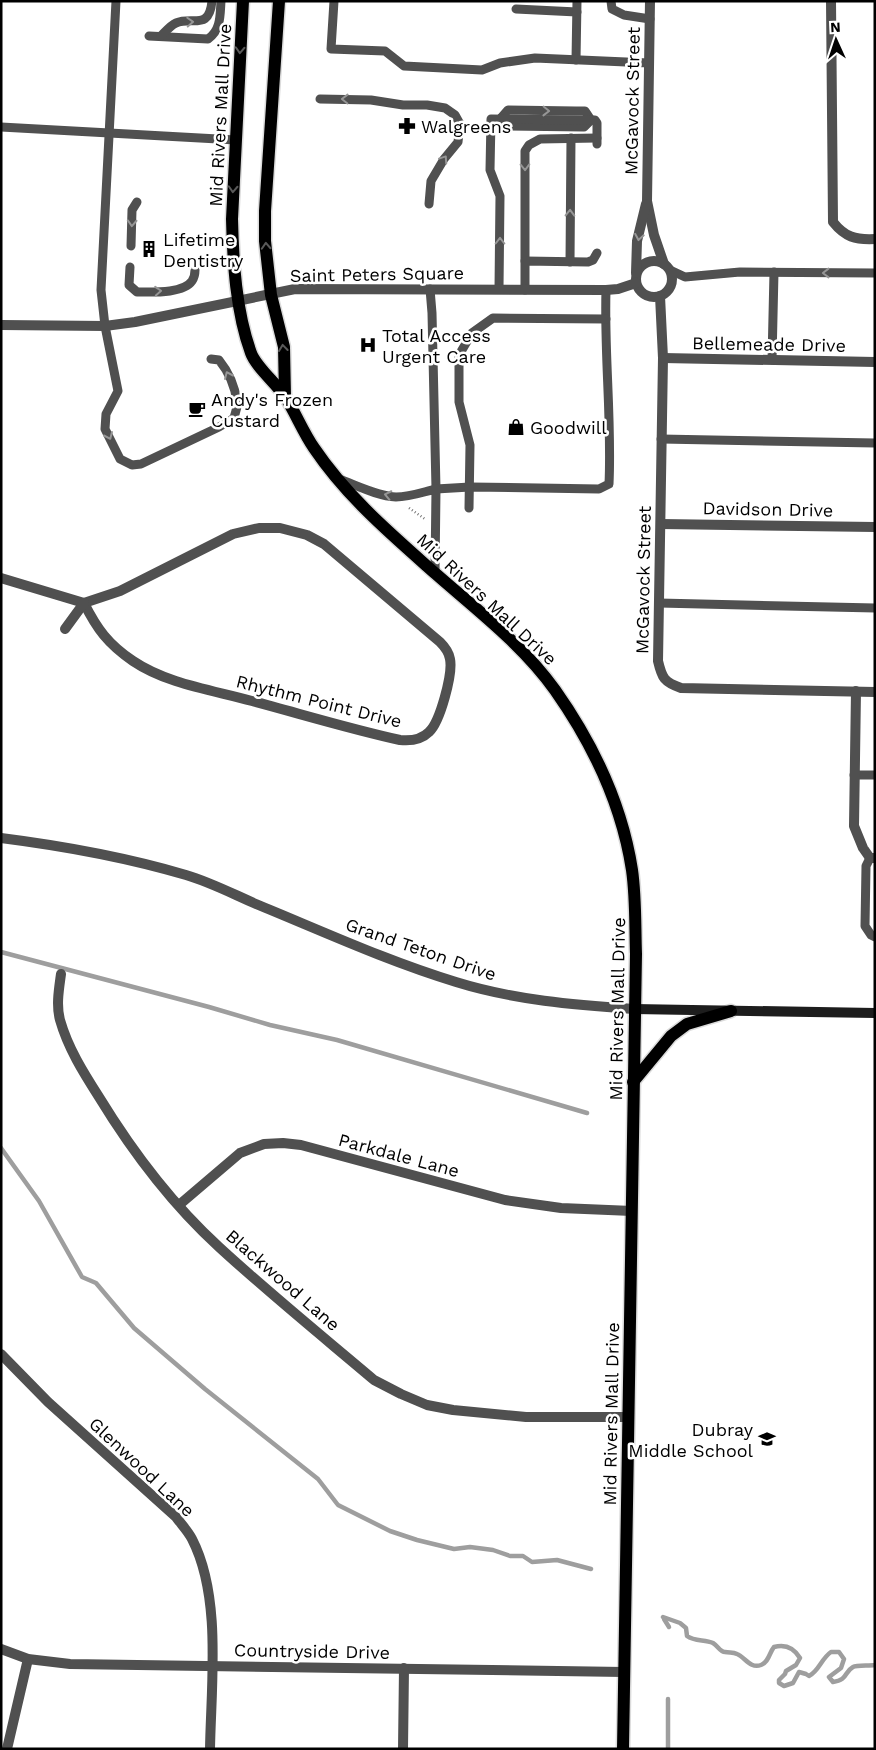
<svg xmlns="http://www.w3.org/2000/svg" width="876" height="1750" font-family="'Work Sans',sans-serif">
<rect width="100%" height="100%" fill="#fff"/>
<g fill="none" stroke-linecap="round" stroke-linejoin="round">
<!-- stream -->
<g stroke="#9e9e9e" stroke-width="4.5">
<polyline points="1,952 209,1007 270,1025 337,1040 587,1113"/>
<polyline points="1,1148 39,1201 82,1277 96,1283 134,1328 205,1389 318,1479 338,1505 390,1531 417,1540 454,1549 470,1547 493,1550 510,1556 523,1556 532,1562 557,1560 591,1569"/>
<path d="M663,1617l17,6 6,5 1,8c8,6 18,3 26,7 5,3 7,9 12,9 5,1 8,0 12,2 8,3 13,15 24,11 8,-3 8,-12 13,-18 11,-3 20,1 26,11l-4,7 -10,6 -1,3 -6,6v3l5,3 9,-3 6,-11 7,2 3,2c10,-5 12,-17 22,-24h8l5,7 -3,9 -12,9 4,5c15,-2 11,-10 20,-15 4,-2 16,-1 22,-2"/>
<polyline points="664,1619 669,1627"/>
<polyline points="668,1749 668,1699"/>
</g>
<!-- primary casing -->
<g stroke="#dbdbdb" stroke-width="15">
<g id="primary">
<path d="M243,1l-11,218c1,43 4,93 19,134 5,14 26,31 35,45 10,16 17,34 28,50 33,49 78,87 122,126 41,36 87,71 119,116 38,54 67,115 77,180 4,28 3,56 4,84l-13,795"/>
<polyline points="279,1 265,211 265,241 271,295 284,347 285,396"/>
<polyline points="633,1082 671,1036 687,1024 731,1011"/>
</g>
</g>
<!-- path -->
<polyline stroke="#727272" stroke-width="2.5" stroke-dasharray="1 2.5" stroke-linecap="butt" points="409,508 425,519"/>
<!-- lane -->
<g stroke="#505050" stroke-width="9">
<path d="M116,1l-15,289 4,36 13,65 -12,23 -1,15 15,30 12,6 9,-1 78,-37 15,-9c1,-5 4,-11 3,-16 -2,-15 -9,-31 -18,-42l-8,-1"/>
<polyline points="334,1 331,49 385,51 404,66 482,70 500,63 535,58 649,63"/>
<polyline points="611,1 612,9 624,15 650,19"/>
<polyline points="516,9 577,12"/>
<path d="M149,36l59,3c13,-9 12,-23 13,-38"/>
<path d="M161,36c4,-4 10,-11 15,-13 17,-7 33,8 36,-22"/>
<polyline points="576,60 577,1"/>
<polyline points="320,99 371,100 403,105 427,105 445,108 455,115 460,124 458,142 444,159 431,181 429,204"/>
<polyline points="501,118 508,110 576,111 585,111 591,120"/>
<polyline points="501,118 507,126 584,127 591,120"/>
<polyline points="1,127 236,140"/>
<polyline points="131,246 132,210 137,202"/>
<polyline points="525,261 525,151 529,145 540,139 597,138"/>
<polyline points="570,262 571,138"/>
<path d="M130,267l-1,18 8,7c14,0 46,2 55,-11 2,-3 3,-7 3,-11"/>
<polyline points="670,270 685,277 740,272 875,273"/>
<path d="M430,289l2,24 4,176 34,-2 129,2 10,-5c3,-65 -5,-129 -3,-194"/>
<polyline points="499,289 500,196 490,170 491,119 595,120 597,123 597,144"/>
<polyline points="525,290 525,261 588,262 593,260 597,253"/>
<polyline points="772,360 774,272"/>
<polyline points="661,439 875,443"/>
<path d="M339,479c17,6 38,17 57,18 14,0 27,-5 40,-8l-1,83"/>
<polyline points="469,508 470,445 459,402 459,355 472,333 493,318 606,319"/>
<polyline points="659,603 875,608"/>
<polyline points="854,775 875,775"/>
<polyline points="870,858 866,866 865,926 871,935 875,937"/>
</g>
<!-- street -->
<g stroke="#505050" stroke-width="10">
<polyline points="650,1 647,201 654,235 664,264"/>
<path d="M831,1l2,221c12,15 22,18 42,17"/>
<circle cx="654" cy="279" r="18"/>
<polyline points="636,273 637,241 646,204"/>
<path d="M660,296l3,62 -5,303c4,17 6,21 23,27l194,4"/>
<polyline points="1,325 105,326 135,322 295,289 606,290 618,289 636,283"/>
<polyline points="663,358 875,362"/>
<polyline points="661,524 875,527"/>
<path d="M1,578l83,25 36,-12 113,-57 26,-6h21l27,7 17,9 116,98c5,5 9,10 10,17 3,15 -10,63 -21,73 -8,8 -19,9 -29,8 -50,-11 -99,-26 -148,-39 -40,-11 -85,-17 -119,-40 -25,-17 -36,-32 -49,-58"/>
<polyline points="65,629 84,603"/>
<polyline points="856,691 854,826 863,848 870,858 875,858"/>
<path d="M1,838c63,8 124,19 185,37 24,7 47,19 70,29 66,27 131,57 200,78 58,18 118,23 178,27"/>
<path d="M61,974c-2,15 -5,31 -1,46 8,28 23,52 39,77 33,54 73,107 120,150 50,46 103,89 155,133l27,14 26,11 26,5 73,7h103"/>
<polyline points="179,1205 240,1153 264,1144 283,1143 301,1145 505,1200 561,1208 632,1211"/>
<path d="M1,1354l47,48 128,115c5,7 12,14 16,22 30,58 19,146 18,210"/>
<polyline points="1,1649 28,1659 70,1664 624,1672"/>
<polyline points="7,1749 28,1659"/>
<polyline points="403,1749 404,1668"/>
</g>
<!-- secondary -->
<polyline stroke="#1d1d1d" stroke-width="10" points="634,1009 875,1013"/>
<!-- primary -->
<use href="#primary" stroke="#000" stroke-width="12"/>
</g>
<!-- one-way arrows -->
<defs><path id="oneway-chevron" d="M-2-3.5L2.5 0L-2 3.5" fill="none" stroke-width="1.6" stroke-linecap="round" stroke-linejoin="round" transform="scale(1.25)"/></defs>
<g stroke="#969696">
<use href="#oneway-chevron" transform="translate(190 22) rotate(-3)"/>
<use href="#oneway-chevron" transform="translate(345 99) rotate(-179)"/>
<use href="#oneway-chevron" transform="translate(546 111) rotate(1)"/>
<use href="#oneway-chevron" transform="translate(444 159) rotate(-56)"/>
<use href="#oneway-chevron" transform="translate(525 167) rotate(89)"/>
<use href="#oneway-chevron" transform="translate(570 213) rotate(-89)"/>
<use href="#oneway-chevron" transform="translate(132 223) rotate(93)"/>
<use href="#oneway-chevron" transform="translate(639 237) rotate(100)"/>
<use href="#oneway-chevron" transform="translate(500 241) rotate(-90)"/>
<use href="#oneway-chevron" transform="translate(826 273) rotate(-180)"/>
<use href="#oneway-chevron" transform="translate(158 291) rotate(-4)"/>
<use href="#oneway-chevron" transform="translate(228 375) rotate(-114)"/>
<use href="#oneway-chevron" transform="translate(109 436) rotate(66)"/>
<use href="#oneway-chevron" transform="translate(388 495) rotate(-168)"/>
</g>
<g stroke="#595959">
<use href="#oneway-chevron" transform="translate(240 50) rotate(93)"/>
<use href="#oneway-chevron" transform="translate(233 189) rotate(93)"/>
<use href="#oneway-chevron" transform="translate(266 246) rotate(-93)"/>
<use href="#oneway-chevron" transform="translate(283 348) rotate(-97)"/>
</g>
<!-- icons -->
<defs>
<g id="pharmacy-bare" transform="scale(1.35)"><path d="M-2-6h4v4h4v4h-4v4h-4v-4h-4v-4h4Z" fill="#000" stroke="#fff" stroke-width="2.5" paint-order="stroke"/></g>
<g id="building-bare" transform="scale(1.35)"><path d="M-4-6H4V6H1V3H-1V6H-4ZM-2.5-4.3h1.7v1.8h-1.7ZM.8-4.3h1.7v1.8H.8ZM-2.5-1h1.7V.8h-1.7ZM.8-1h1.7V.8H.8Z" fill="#000" stroke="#fff" stroke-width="2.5" paint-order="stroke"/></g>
<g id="hospital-bare" transform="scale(1.35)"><path d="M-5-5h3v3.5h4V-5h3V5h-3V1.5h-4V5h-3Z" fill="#000" stroke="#fff" stroke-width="2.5" paint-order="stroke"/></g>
<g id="cafe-bare" transform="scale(1.35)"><path d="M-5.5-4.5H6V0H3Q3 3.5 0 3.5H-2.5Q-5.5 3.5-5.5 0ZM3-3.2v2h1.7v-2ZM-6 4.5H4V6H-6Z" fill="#000" stroke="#fff" stroke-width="2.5" paint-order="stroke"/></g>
<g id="shop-bare" transform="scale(1.35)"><path d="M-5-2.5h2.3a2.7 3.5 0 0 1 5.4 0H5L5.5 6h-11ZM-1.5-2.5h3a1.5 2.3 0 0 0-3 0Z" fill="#000" stroke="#fff" stroke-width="2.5" paint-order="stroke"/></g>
<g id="school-bare" transform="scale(1.35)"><path d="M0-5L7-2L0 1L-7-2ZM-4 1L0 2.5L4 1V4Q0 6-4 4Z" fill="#000" stroke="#fff" stroke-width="2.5" paint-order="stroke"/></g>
</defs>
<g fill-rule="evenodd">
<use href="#pharmacy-bare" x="407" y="126"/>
<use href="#building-bare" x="149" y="249"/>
<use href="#hospital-bare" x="368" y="345"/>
<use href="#cafe-bare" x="197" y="409"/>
<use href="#shop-bare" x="516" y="427"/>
<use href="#school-bare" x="767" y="1439"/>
</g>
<g text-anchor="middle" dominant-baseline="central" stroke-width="5" stroke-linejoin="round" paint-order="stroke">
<!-- street labels -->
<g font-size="18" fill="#000" stroke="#fff">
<text transform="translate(632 101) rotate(-89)">McGavock Street</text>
<text transform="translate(220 115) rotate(-87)">Mid Rivers Mall Drive</text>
<text transform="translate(377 274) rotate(-1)">Saint Peters Square</text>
<text transform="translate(769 344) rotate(1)">Bellemeade Drive</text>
<text transform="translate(768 509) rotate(1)">Davidson Drive</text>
<text transform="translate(643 580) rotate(-89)">McGavock Street</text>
<text transform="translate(487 599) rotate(43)">Mid Rivers Mall Drive</text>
<text transform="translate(319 701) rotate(14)">Rhythm Point Drive</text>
<text transform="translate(421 949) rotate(19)">Grand Teton Drive</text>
<text transform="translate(617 1009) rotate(-89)">Mid Rivers Mall Drive</text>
<text transform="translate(399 1155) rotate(15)">Parkdale Lane</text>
<text transform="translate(283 1280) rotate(41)">Blackwood Lane</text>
<text transform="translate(611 1414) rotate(-89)">Mid Rivers Mall Drive</text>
<text transform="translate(142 1467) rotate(43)">Glenwood Lane</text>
<text transform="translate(312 1651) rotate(1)">Countryside Drive</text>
</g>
<!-- poi labels -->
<g font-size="18" fill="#000" stroke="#fff" text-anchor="start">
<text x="421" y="126">Walgreens</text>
<text x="163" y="239">Lifetime<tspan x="163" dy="21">Dentistry</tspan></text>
<text x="382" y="335">Total Access<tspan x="382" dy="21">Urgent Care</tspan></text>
<text x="211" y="399">Andy's Frozen<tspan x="211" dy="21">Custard</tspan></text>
<text x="530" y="427">Goodwill</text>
<text x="753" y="1429" text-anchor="end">Dubray<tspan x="753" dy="21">Middle School</tspan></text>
</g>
</g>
<!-- border -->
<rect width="876" height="1750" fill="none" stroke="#000000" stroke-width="5"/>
<!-- north arrow -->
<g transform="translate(836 40) rotate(357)" stroke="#ffffff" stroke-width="4" paint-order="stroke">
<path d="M0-4L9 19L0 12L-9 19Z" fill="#000000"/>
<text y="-8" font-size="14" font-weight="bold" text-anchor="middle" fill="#000000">N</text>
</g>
</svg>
